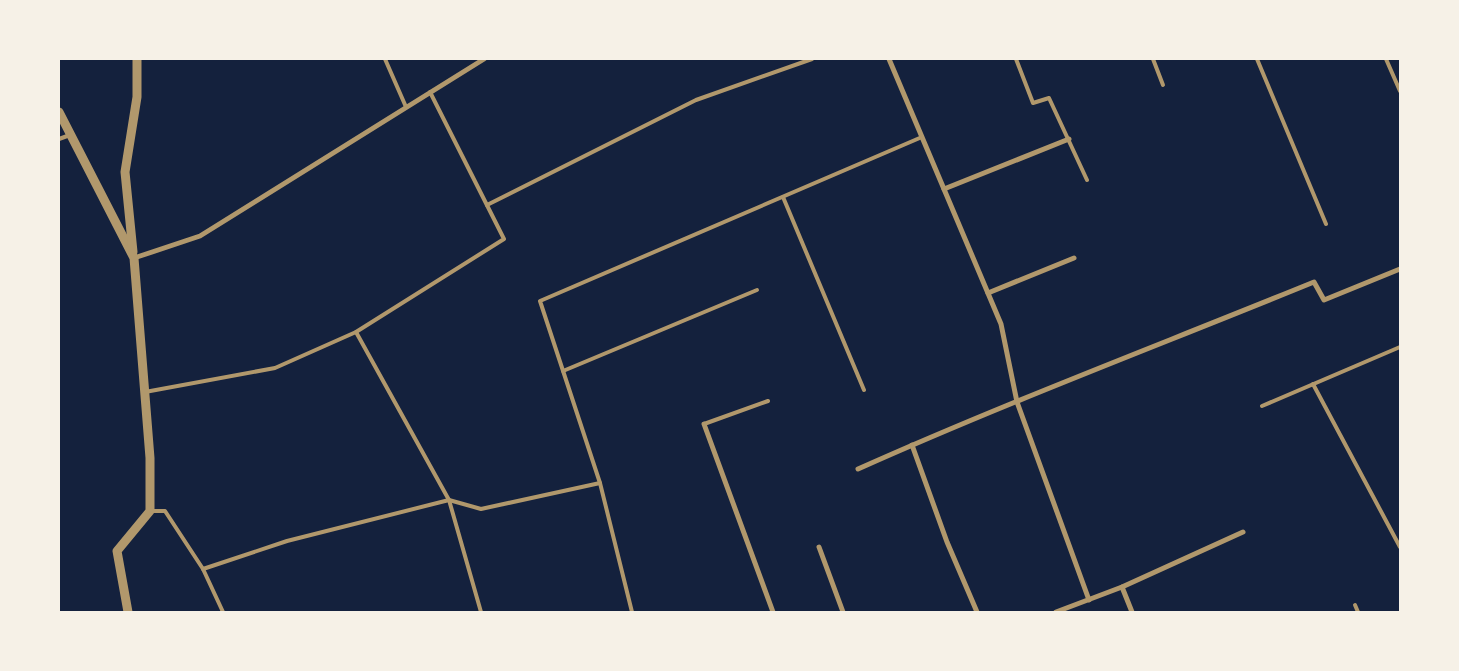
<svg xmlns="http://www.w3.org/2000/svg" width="1459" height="671" font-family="'Titillium Web',sans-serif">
<rect width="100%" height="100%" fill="#14213d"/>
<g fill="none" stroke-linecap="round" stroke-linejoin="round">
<!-- service -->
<g stroke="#b1986c" stroke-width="4">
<polyline points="385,59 406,107"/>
<polyline points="1016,59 1033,103 1049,98 1087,180"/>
<polyline points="1153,59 1163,85"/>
<polyline points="1257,59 1326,224"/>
<polyline points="1386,59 1400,91"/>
<polyline points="59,139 70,135"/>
<polyline points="783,197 864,390"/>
<polyline points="487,205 696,100 812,59"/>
<polyline points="356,332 449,500 481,612"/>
<polyline points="563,371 757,290"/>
<polyline points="1313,384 1400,547"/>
<polyline points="145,392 275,368 356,332 504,239 430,92"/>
<polyline points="1262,406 1400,347"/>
<polyline points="704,424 768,401"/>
<polyline points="150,511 165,511 203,569 223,612"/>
<polyline points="203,569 287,541 449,500 481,509 600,483"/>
<polyline points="1355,605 1358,612"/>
<polyline points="632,612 600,483 540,301 922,137"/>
</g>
<!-- minor -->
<g stroke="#b1986c" stroke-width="5">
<polyline points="889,59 1001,324 1017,402 1089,600"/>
<polyline points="944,189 1069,139"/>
<polyline points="134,258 200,236 484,59"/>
<polyline points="988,293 1074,258"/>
<polyline points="704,424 773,612"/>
<polyline points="912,445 947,542 977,612"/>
<path d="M858,469c150,-67 304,-125 456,-187l10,18 76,-31"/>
<polyline points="819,547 843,612"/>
<polyline points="1122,587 1132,612"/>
<polyline points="1056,612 1122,587 1243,532"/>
</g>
<!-- tertiary -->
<g stroke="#b1986c" stroke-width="9">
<polyline points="59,112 134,258 150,458 150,511 117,551 128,612"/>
<polyline points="133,252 125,172 137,97 137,59"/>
</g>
</g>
<!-- border -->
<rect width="1459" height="671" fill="none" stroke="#f6f1e7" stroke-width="120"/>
</svg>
